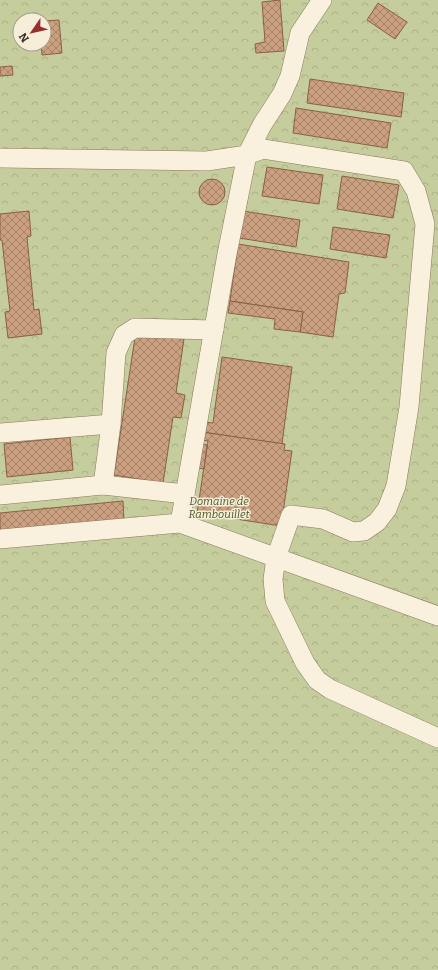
<svg xmlns="http://www.w3.org/2000/svg" width="438" height="970" font-family="Bitter,serif">
<defs>
<pattern id="park-crowns" width="20" height="18" patternUnits="userSpaceOnUse"><rect width="20" height="18" fill="#c6cd9d"/><path d="M2 6a3 3 0 1 1 6 0M12 15a3 3 0 1 1 6 0" fill="none" stroke="#abb087"/></pattern>
<pattern id="building-cross-hatch" width="8" height="8" patternUnits="userSpaceOnUse"><rect width="8" height="8" fill="#cba080"/><path d="M0 0l8 8M0 8l8-8" fill="none" stroke="#a68368"/></pattern>
</defs>
<rect width="100%" height="100%" fill="#eee4c9"/>
<!-- park -->
<path fill="url(#park-crowns)" fill-rule="evenodd" d="M0,0h438v970h-438zM20,20h24v24h-24z"/>
<!-- building -->
<g fill="url(#building-cross-hatch)" stroke="#896044">
<polygon points="280,0 284,51 256,53 255,44 265,42 262,2"/>
<polygon points="378,3 407,22 395,39 367,20"/>
<polygon points="59,20 62,53 42,55 41,44 44,44 44,21"/>
<polygon points="12,66 13,75 0,76 0,67"/>
<polygon points="310,79 404,93 401,117 307,103"/>
<polygon points="296,108 391,123 387,148 293,133"/>
<polygon points="267,167 323,175 319,204 262,196"/>
<polygon points="342,176 399,185 393,218 337,209"/>
<circle cx="212" cy="192" r="13"/>
<polygon points="29,211 31,236 27,237 34,310 39,309 42,334 8,338 5,312 10,311 2,240 0,240 0,214"/>
<polygon points="243,211 300,220 296,247 239,238"/>
<polygon points="333,227 390,235 386,258 330,249"/>
<polygon points="238,244 349,262 345,293 339,294 333,337 300,332 303,312 230,301"/>
<polygon points="230,301 303,312 300,332 274,329 275,319 228,313"/>
<polygon points="136,331 184,339 176,393 185,395 181,418 173,417 163,483 114,475"/>
<polygon points="222,357 292,367 282,444 202,432 204,422 213,423"/>
<polygon points="202,432 285,444 284,450 292,451 281,526 197,513 208,441 201,440"/>
<polygon points="70,437 73,470 7,477 4,444"/>
<polygon points="196,443 207,445 204,469 193,467"/>
<polygon points="123,501 124,521 0,533 0,513"/>
</g>
<g fill="none" stroke-linecap="round" stroke-linejoin="round">
<!-- minor casing -->
<g stroke="#8a765e" stroke-width="20">
<g id="minor">
<polyline points="0,158 207,161 247,155 262,125 282,94 290,76 300,33 322,0"/>
<polyline points="0,433 111,424 116,353 124,335 135,328 214,330"/>
<polyline points="103,485 111,424"/>
<polyline points="0,495 103,485 185,494"/>
<polyline points="180,523 227,254 247,155 263,149 404,171 416,191 425,224 409,407 396,486 387,509 377,522 364,531 353,532 323,519 291,515 276,558 273,579 275,601 305,663 317,680 330,689 438,738"/>
<polyline points="0,539 180,523 438,616"/>
</g>
</g>
<!-- minor -->
<use href="#minor" stroke="#f9f1dd" stroke-width="19"/>
</g>
<g text-anchor="middle" dominant-baseline="central" stroke-width="3" stroke-linejoin="round" paint-order="stroke">
<!-- park labels -->
<g font-size="11" font-style="italic" fill="#4b5728" stroke="#f6eed9">
<text x="219" y="501">Domaine de<tspan x="219" dy="13">Rambouillet</tspan></text>
</g>
</g>
<!-- north arrow -->
<g transform="translate(32 32) rotate(236)"><circle r="19" fill="#f6eed9" stroke="#aba18f"/>
<path d="M0-3L7 15L0 10L-7 15Z" fill="#982f2f"/>
<text y="-6" font-size="11" font-weight="bold" text-anchor="middle" fill="#3b2e21">N</text>
</g>
</svg>
